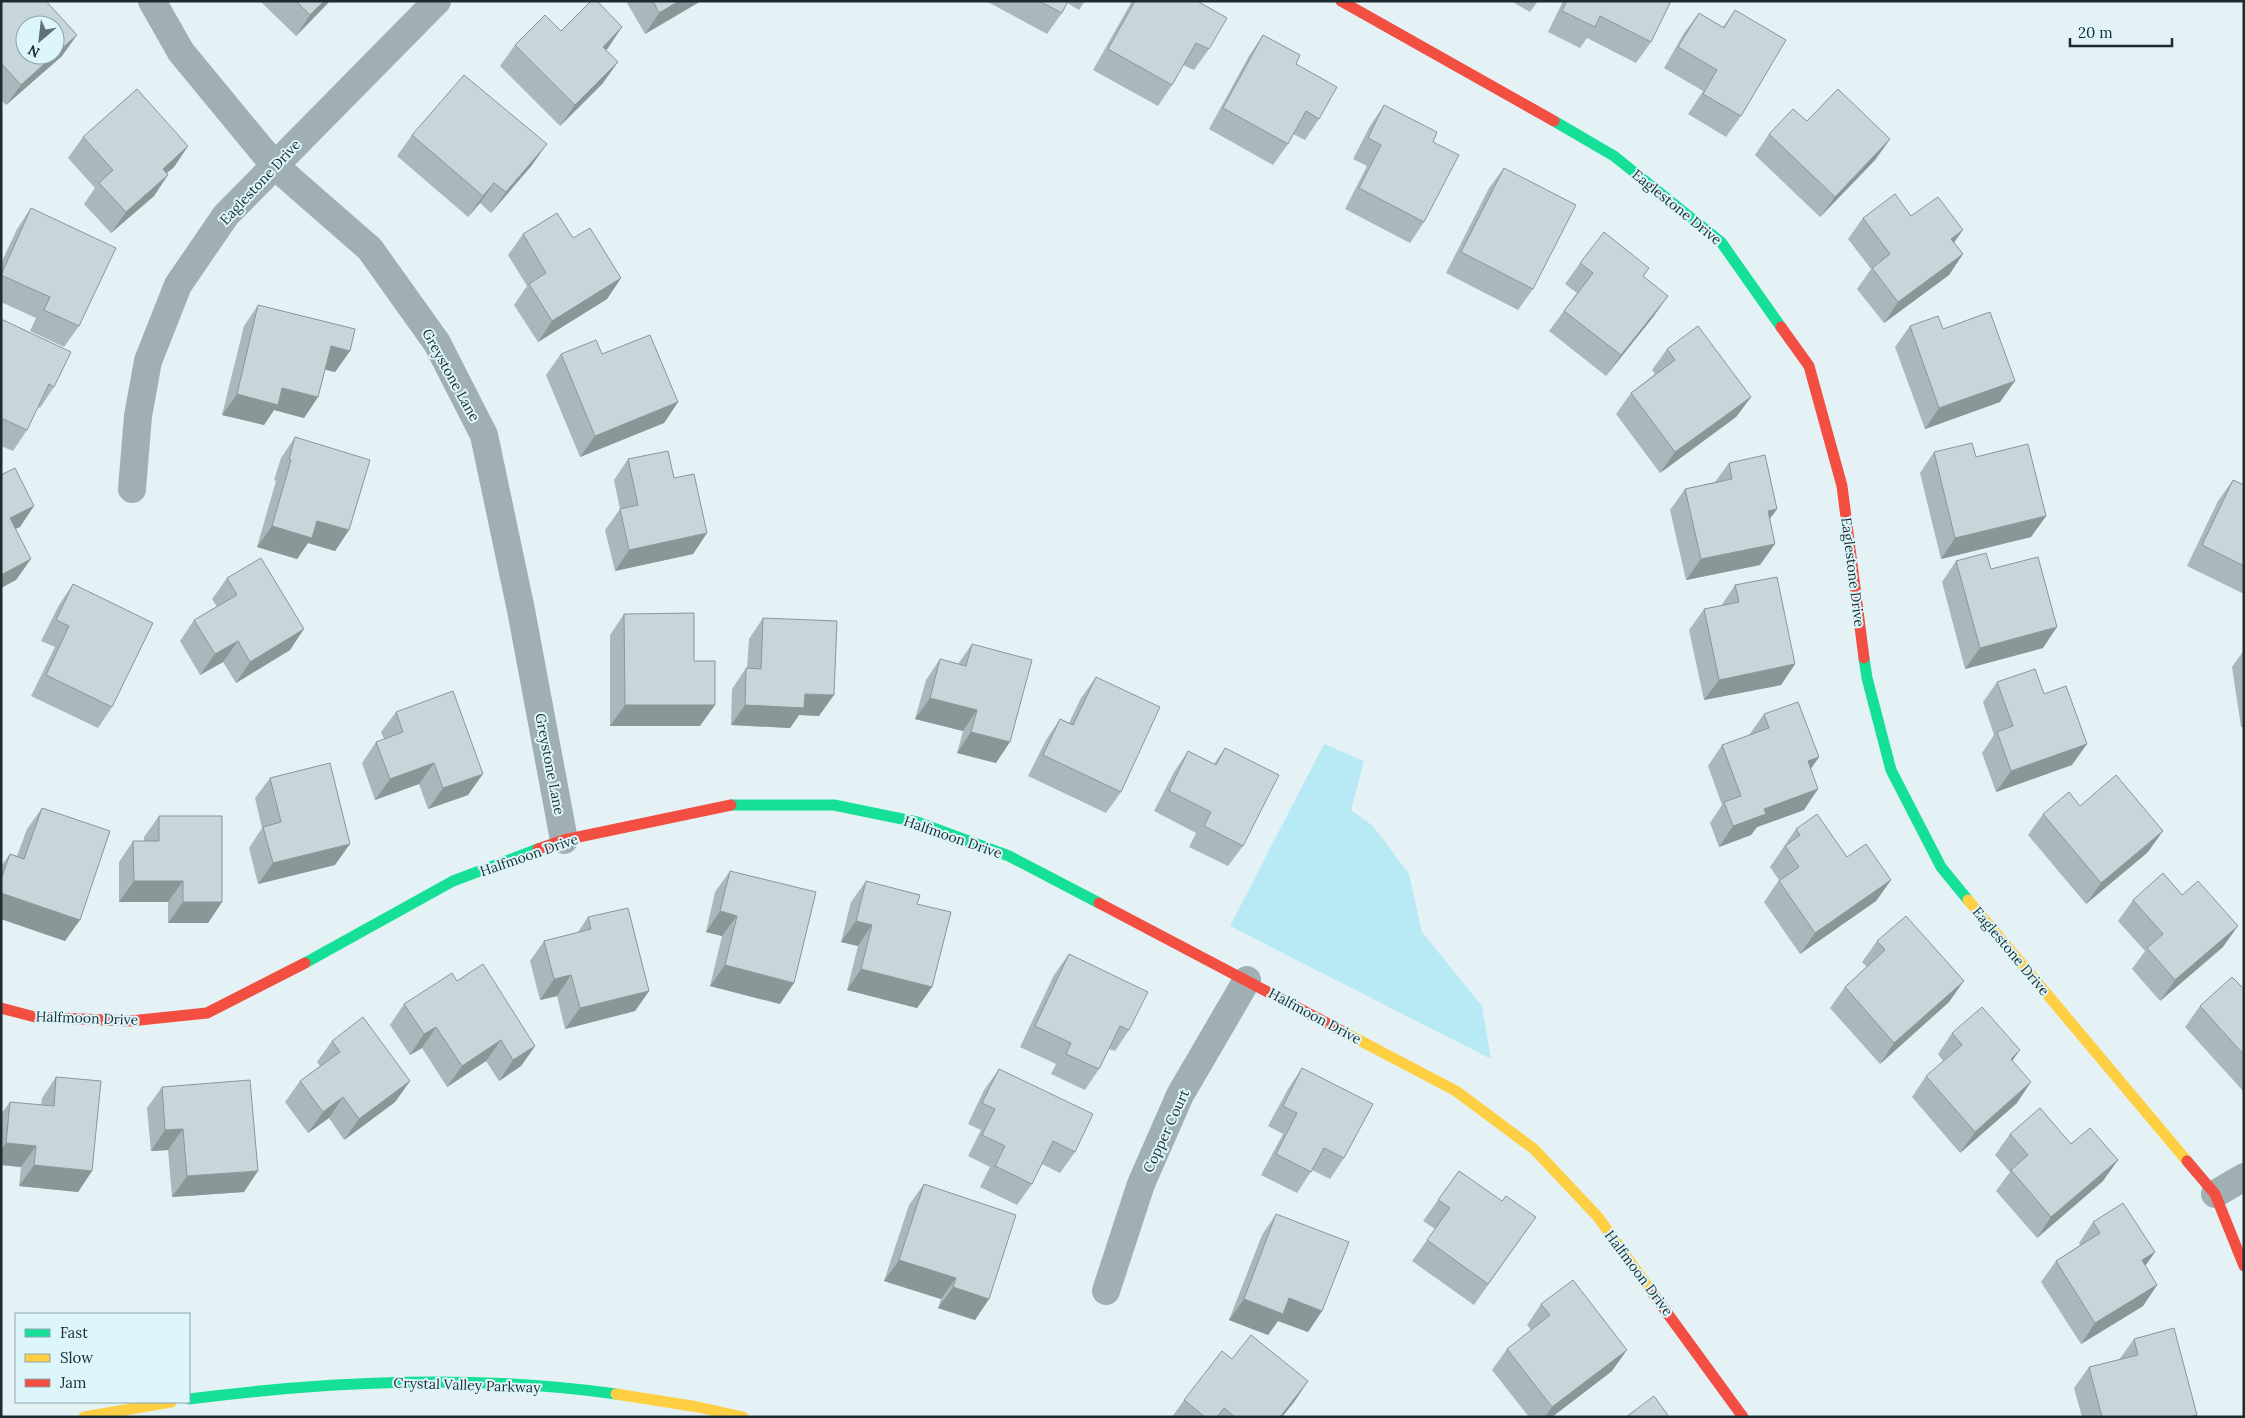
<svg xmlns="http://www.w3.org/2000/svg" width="2245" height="1418" font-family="Lora,serif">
<rect width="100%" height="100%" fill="#e4f2f5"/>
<!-- green -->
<polygon fill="#b7eaf5" points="1324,744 1364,761 1351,810 1373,826 1409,874 1422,932 1482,1006 1491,1059 1230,926"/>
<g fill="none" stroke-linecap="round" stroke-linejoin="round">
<!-- street -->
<g stroke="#a0afb2" stroke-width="28">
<polyline points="152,1 181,52 275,166 370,249 437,343 484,435 521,610 564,840"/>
<polyline points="132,489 138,416 148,361 178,285 226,215 437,1"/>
<polyline points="2215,1194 2244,1177"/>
<polyline points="1106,1291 1141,1184 1180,1095 1247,980"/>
</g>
<!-- fast -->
<g stroke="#16e098" stroke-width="11">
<polyline points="1554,121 1614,156 1721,242 1781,327"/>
<polyline points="1864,658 1867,678 1891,770 1941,867 1968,900"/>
<polyline points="731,805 834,805 917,822 1009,856 1099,903"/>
<polyline points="305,963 453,881 538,849"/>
<path d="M189,1399c142,-18 285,-25 427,-5"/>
</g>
<!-- slow -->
<g stroke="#ffcf43" stroke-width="11">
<polyline points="1968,900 2187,1161"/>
<polyline points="1340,1030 1456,1091 1534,1149 1598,1217 1654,1295"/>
<polyline points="616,1394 698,1407 743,1417"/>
<polyline points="84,1417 171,1402"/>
</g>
<!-- jam -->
<g stroke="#f24e42" stroke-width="11">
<polyline points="1341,1 1554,121"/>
<polyline points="1781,327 1809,366 1842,486 1864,658"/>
<polyline points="538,849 564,840 731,805"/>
<polyline points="1099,903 1340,1030"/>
<polyline points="1,1008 35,1017 130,1021 207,1013 305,963"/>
<polyline points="2187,1161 2215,1194 2244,1266"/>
<polyline points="1654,1295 1743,1417"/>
</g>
</g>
<!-- wall -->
<g fill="#abb8bb">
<polygon points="1,1 62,56 6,105 1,100"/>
<polygon points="260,1 330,1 296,36"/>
<polygon points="626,1 701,1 645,34"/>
<polygon points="986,1 1085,1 1079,10 1067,3 1062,13 1047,34"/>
<polygon points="1132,1 1197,1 1209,49 1194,70 1183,65 1172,85 1158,106 1093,70"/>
<polygon points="1511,1 1538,1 1530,12"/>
<polygon points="1563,1 1671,1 1651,42 1636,63 1587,38 1580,48 1548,32"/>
<polygon points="1735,10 1741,116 1726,137 1688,114 1703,91 1664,68 1684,33 1699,13 1723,27"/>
<polygon points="561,31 608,48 606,50 603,83 560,126 500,66 515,45"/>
<polygon points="1263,35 1296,64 1319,119 1305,140 1293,134 1288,144 1273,165 1209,129 1249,56"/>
<polygon points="1384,105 1424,222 1410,243 1345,209 1367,166 1353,159 1370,126"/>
<polygon points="1807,121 1890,139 1875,160 1820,217 1755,155 1769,134"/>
<polygon points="412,135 532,165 491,213 480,203 468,217 397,156"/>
<polygon points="83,137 188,146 174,167 167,173 154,196 111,233 84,204 95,188 68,158"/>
<polygon points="1504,168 1533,289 1518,310 1446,273 1489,188"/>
<polygon points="31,208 79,326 64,347 30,331 36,318 1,302 1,263 17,229"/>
<polygon points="1911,216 1954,242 1963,254 1949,275 1884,323 1857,289 1871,269 1848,239 1863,218"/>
<polygon points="523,234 573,238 621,278 607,299 538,342 514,305 527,286 508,255"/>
<polygon points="1580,263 1649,268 1643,277 1668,296 1653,317 1606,376 1549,331 1577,293 1565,284"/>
<polygon points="258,305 350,351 335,372 325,370 318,397 304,418 274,410 264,425 222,415 244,326"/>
<polygon points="1,319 54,387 40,408 38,407 27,430 13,451 1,446"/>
<polygon points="1910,326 1943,329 2000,402 1925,429 1895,347"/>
<polygon points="1667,349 1751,397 1736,417 1660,473 1616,414 1631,393 1655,374 1652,370"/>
<polygon points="561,354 602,354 678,402 664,423 580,457 546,375"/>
<polygon points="295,437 349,530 335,551 308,543 297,559 257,547 276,481 274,480 281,458"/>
<polygon points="1934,452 1976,457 2046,516 2031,537 1941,559 1920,473"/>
<polygon points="628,459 674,478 707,533 693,554 615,571 605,530 620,509 614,480"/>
<polygon points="1729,463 1777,509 1769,520 1760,565 1686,580 1670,510 1685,489 1715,482"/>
<polygon points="2233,480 2244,485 2244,594 2187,566 2218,501"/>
<polygon points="1956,561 1991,569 2043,648 1965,669 1942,582"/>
<polygon points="227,578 290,650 236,683 223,662 200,675 180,641 194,620 217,607 212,599"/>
<polygon points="73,584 112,707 98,728 31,696 55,647 41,641 59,605"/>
<polygon points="1735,585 1795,664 1781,685 1704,700 1689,630 1704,609 1721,606"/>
<polygon points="624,614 694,661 700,726 610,726 610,635"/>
<polygon points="763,618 819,716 799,715 790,728 731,725 732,689 746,668 747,668 749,639"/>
<polygon points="972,644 996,763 957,753 963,731 915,719 926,680 940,659 958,664"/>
<polygon points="2244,650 2244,727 2241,727 2232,667"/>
<polygon points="1096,677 1121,792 1106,813 1028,776 1046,740 1060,719 1069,723 1081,698"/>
<polygon points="1997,682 2044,694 2072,765 1996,792 1982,753 1994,735 1983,702"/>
<polygon points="396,712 468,795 428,809 419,784 375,800 362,763 376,742 384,739 381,732"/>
<polygon points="1764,714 1819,757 1811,769 1804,810 1757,827 1751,835 1719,847 1710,823 1722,805 1708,766 1722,745 1749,735"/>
<polygon points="1225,748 1243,846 1228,866 1189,847 1196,833 1154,811 1174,772 1188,751 1214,764"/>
<polygon points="270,778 335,865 258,884 249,848 262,828 255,798"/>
<polygon points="2080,806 2148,852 2086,904 2028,835 2043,814"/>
<polygon points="42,808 65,941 1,919 1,866 10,854 17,856 27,829"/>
<polygon points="159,816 222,902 208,923 168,923 168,902 119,902 119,862 133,841 144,841 144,837"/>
<polygon points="1796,829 1847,857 1891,880 1876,901 1800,954 1764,902 1779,880 1770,867"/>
<polygon points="730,871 780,1004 710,986 722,936 706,932 715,892"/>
<polygon points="866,881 917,904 932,987 917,1008 847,990 858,946 841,942 851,902"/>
<polygon points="2182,895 2223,947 2160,1001 2132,969 2145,951 2118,921 2133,900"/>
<polygon points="588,917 649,991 635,1011 565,1029 557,996 540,1000 530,961 544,941 578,932"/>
<polygon points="1877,941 1949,1002 1880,1064 1830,1008 1845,987 1867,967 1862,962"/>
<polygon points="1069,954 1129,1030 1115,1051 1109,1049 1099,1069 1085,1090 1051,1074 1056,1064 1020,1047 1054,975"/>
<polygon points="457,981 535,1046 521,1066 499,1081 486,1061 447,1087 422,1048 410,1055 390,1025 404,1004"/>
<polygon points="2244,989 2244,1092 2185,1027 2200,1006"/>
<polygon points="1952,1033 2017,1103 1960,1153 1912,1097 1926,1076 1943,1061 1938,1054"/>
<polygon points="332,1041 410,1081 395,1102 344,1140 329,1118 308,1133 285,1102 300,1081 320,1066 317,1062"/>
<polygon points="1302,1068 1344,1158 1330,1179 1312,1170 1297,1193 1261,1175 1283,1134 1268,1126 1288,1089"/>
<polygon points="999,1069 1075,1152 1060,1173 1042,1164 1032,1184 1017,1205 980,1187 990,1167 968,1156 981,1130 968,1124 984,1090"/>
<polygon points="56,1077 92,1171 78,1192 19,1186 21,1167 1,1165 1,1114 10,1102 41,1105 42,1098"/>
<polygon points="162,1087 244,1192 172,1197 168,1150 151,1151 147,1108"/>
<polygon points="2010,1134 2103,1181 2037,1238 1996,1191 2010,1172 1995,1155"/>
<polygon points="1459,1171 1502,1201 1536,1217 1474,1305 1412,1261 1435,1229 1423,1221"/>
<polygon points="924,1184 989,1299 975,1320 938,1308 941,1299 884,1281 909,1205"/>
<polygon points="1276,1214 1322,1311 1308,1332 1278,1321 1268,1335 1229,1320 1262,1235"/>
<polygon points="2093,1222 2155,1252 2145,1266 2157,1285 2143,1306 2081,1344 2041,1282 2056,1261 2080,1245 2079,1243"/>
<polygon points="1541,1304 1612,1371 1552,1417 1529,1417 1492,1370 1507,1349 1531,1330 1527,1325"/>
<polygon points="2134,1339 2197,1415 2195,1417 2082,1417 2074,1388 2089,1367 2119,1360"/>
<polygon points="1232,1359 1308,1381 1294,1402 1282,1417 1172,1417 1184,1400"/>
</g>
<!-- shaded-wall -->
<g fill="#8b9698">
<polygon points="324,1 330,1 296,36 310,15"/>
<polygon points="679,1 701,1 645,34 659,13"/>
<polygon points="622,27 608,48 588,68 603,47"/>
<polygon points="77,35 62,56 6,105 21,85"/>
<polygon points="618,62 603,83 560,126 575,105"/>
<polygon points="1890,139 1875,160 1820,217 1835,197"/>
<polygon points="547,144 532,165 491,213 506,192"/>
<polygon points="188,146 174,167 148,189 163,169"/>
<polygon points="168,175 154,196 111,233 126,212"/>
<polygon points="494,183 480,203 468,217 483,196"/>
<polygon points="1963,230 1948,251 1951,239"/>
<polygon points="1963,254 1949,275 1884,323 1898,302"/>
<polygon points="621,278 607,299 538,342 552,321"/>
<polygon points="1668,296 1653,317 1606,376 1621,355"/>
<polygon points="331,346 350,351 335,372 316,367"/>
<polygon points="2015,381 2000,402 1925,429 1939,408"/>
<polygon points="282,388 318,397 304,418 274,410 264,425 222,415 237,394"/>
<polygon points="1751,397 1736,417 1660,473 1675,452"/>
<polygon points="678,402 664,423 580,457 595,436"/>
<polygon points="34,506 20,527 1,536 10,518"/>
<polygon points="1777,509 1762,530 1768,511"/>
<polygon points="2046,516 2031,537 1941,559 1955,538"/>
<polygon points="317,521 349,530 335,551 308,543 297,559 257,547 272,526"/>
<polygon points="707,533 693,554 615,571 629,550"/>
<polygon points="1775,544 1760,565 1686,580 1701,559"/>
<polygon points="31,559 16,580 1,588 1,575"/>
<polygon points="2057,627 2043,648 1965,669 1980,648"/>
<polygon points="304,629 290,650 236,683 250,662"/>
<polygon points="238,641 223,662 200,675 215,654"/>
<polygon points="1795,664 1781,685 1704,700 1719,680"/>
<polygon points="805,694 834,695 819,716 799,715 790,728 731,725 745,705"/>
<polygon points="930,698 977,710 963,731 915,719"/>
<polygon points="625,705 715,705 700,726 610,726"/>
<polygon points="971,732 1010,742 996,763 957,753"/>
<polygon points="2087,744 2072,765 1996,792 2011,771"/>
<polygon points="1819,757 1804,778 1808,761"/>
<polygon points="434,763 419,784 375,800 390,779"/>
<polygon points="483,774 468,795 428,809 443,788"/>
<polygon points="1818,789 1804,810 1757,827 1751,835 1719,847 1733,826 1764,809"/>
<polygon points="2163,831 2148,852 2086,904 2101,883"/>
<polygon points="350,844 335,865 258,884 273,863"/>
<polygon points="1891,880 1876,901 1800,954 1815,933"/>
<polygon points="134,881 183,881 168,902 119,902"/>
<polygon points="1,893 80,920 65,941 1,919"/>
<polygon points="183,902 222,902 208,923 168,923"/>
<polygon points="720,911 737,916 722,936 706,932"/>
<polygon points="856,921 872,925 858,946 841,942"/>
<polygon points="2238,926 2223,947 2160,1001 2175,980"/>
<polygon points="725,965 794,983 780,1004 710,986"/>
<polygon points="861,969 932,987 917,1008 847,990"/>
<polygon points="571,975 557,996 540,1000 554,979"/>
<polygon points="1964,981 1949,1002 1880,1064 1894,1043"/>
<polygon points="649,991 635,1011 565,1029 580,1008"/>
<polygon points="436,1027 422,1048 410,1055 424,1034"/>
<polygon points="501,1040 486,1061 447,1087 462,1066"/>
<polygon points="535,1046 521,1066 499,1081 513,1060"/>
<polygon points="2020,1050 2005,1071 2011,1059"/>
<polygon points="410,1081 395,1102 344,1140 359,1119"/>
<polygon points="2031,1082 2017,1103 1960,1153 1975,1132"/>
<polygon points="343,1097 329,1118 308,1133 323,1112"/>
<polygon points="183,1129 168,1150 151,1151 165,1130"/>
<polygon points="6,1143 36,1146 21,1167 1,1165 1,1150"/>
<polygon points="2118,1160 2103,1181 2037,1238 2051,1217"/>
<polygon points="34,1165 92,1171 78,1192 19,1186"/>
<polygon points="258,1171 244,1192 172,1197 187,1176"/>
<polygon points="2155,1252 2140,1273 2142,1260"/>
<polygon points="899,1260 956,1278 941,1299 884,1281"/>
<polygon points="2157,1285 2143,1306 2081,1344 2095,1323"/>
<polygon points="953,1287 989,1299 975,1320 938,1308"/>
<polygon points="1289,1298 1322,1311 1308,1332 1278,1321 1268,1335 1229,1320 1244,1299"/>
<polygon points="1627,1350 1612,1371 1552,1417 1545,1417 1552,1407"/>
<polygon points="1308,1381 1294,1402 1282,1417 1280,1417"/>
</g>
<!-- building -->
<g fill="#c7d6d9" stroke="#8b9698">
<polygon points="1,1 46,1 77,35 55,54 55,25 25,25 25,55 54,55 21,85 1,63"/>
<polygon points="296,1 324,1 310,15"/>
<polygon points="591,1 597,1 622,27 603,47 618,62 575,105 515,45 545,15 561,31"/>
<polygon points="653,1 679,1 659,13"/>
<polygon points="1039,1 1068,1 1062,13"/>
<polygon points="1135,1 1197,1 1227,18 1209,49 1196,43 1172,85 1108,49"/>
<polygon points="1567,1 1671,1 1651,42 1600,16 1595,27 1562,11"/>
<polygon points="1735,10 1786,40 1741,116 1703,94 1717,70 1678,47 1699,13 1724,28"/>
<polygon points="1263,35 1300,55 1296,64 1337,87 1319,119 1306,111 1288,144 1223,108"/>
<polygon points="464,75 547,144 506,192 494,183 483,196 412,135"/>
<polygon points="137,89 188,146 163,169 168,175 126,212 99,183 113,170 83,137"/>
<polygon points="1838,89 1890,139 1835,197 1769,134 1793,109 1807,121"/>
<polygon points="1384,105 1437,132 1433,142 1459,155 1424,222 1359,188 1381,145 1368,138"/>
<polygon points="1504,168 1576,205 1533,289 1461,252"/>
<polygon points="1895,194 1911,216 1938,197 1963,230 1951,239 1963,254 1898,302 1872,268 1890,254 1863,218"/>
<polygon points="31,208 116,248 79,326 44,310 50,297 1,275"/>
<polygon points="557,213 573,238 590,228 621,278 552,321 529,284 546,273 523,234"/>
<polygon points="1604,232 1649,268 1643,276 1668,296 1621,355 1564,311 1593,273 1580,263"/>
<polygon points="258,305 355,329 350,351 331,346 318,397 282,388 278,405 237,394"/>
<polygon points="1990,312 2015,381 1939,408 1910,326 1938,316 1943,329"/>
<polygon points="1,319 71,352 54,387 49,384 27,430 1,418"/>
<polygon points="1698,326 1751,397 1675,452 1631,393 1675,360 1667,349"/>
<polygon points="650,335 678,402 595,436 561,354 596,340 602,354"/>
<polygon points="295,437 370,460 349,530 317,521 312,538 272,526 291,460 289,459"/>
<polygon points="1972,443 1976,457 2028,444 2046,516 1955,538 1934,452"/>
<polygon points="668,451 674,478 694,474 707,533 629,550 620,509 638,505 628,459"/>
<polygon points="1765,455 1777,509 1768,511 1775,544 1701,559 1685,489 1732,479 1729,463"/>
<polygon points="15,468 34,506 10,518 31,559 1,575 1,475"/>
<polygon points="2233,480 2244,485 2244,566 2202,545"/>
<polygon points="1986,553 1991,569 2038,557 2057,627 1980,648 1956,561"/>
<polygon points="261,558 304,629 250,662 238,641 215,654 194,620 237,595 227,578"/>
<polygon points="1777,577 1795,664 1719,680 1704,609 1739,602 1735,585"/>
<polygon points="73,584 153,623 112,707 46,675 69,626 56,620"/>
<polygon points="694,613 694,661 715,661 715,705 625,705 624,614"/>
<polygon points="763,618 837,621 834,695 805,694 804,708 745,705 746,668 761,669"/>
<polygon points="972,644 1032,660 1010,742 971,732 977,710 930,698 940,659 966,666"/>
<polygon points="2035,669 2044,694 2066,686 2087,744 2011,771 1997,732 2013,726 1997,682"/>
<polygon points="1096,677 1160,707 1121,792 1043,755 1060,719 1073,725"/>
<polygon points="453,691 483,774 443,788 434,763 390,779 376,742 403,732 396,712"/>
<polygon points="1798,702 1819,757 1808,761 1818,789 1764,809 1766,814 1733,826 1724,802 1741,796 1722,745 1769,728 1764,714"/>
<polygon points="1225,748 1279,775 1243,846 1204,826 1211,812 1169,791 1188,751 1216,765"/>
<polygon points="330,763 350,844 273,863 263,827 281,822 270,778"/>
<polygon points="2116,775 2163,831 2101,883 2043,814 2069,792 2080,806"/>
<polygon points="42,808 110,831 80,920 1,893 1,879 10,854 24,859"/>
<polygon points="1817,814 1847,857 1866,844 1891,880 1815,933 1779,881 1799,867 1785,846 1800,835 1796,829"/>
<polygon points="159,816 222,816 222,902 183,902 183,881 134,881 133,841 159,841"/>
<polygon points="730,871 816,892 794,983 725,965 737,916 720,911"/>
<polygon points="2163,873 2182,895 2198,881 2238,926 2175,980 2147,948 2163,934 2133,900"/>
<polygon points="866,881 920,895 917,904 951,912 932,987 861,969 872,925 856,921"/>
<polygon points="628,908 649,991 580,1008 571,975 554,979 544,941 591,929 588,917"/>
<polygon points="1906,916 1964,981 1894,1043 1845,987 1885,950 1877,941"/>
<polygon points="1069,954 1148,992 1129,1030 1120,1026 1099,1069 1066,1054 1071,1043 1035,1026"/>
<polygon points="483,964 535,1046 513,1060 501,1040 462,1066 436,1027 424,1034 404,1004 452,973 457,981"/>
<polygon points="2232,977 2244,989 2244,1055 2200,1006"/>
<polygon points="1982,1007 2020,1050 2011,1059 2031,1082 1975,1132 1926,1076 1962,1045 1952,1033"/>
<polygon points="363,1017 410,1081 359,1119 343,1097 323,1112 300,1081 340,1052 332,1041"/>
<polygon points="1302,1068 1373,1104 1344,1158 1324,1148 1311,1172 1276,1154 1297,1113 1283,1106"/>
<polygon points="999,1069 1093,1114 1075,1152 1053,1141 1032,1184 995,1166 1005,1146 982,1135 995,1109 982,1103"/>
<polygon points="56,1077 101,1081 92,1171 34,1165 36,1146 6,1143 10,1102 54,1106"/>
<polygon points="250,1080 258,1171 187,1176 183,1129 165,1130 162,1087"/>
<polygon points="2040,1108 2071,1144 2090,1128 2118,1160 2051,1217 2011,1170 2028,1155 2010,1134"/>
<polygon points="1459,1171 1502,1201 1506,1196 1536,1217 1488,1284 1427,1240 1450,1208 1438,1200"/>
<polygon points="924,1184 1016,1215 989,1299 953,1287 956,1278 899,1260"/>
<polygon points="2123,1203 2155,1252 2142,1260 2157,1285 2095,1323 2056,1261 2100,1233 2093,1222"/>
<polygon points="1276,1214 1349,1242 1322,1311 1289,1298 1283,1314 1244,1299"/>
<polygon points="1573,1280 1627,1350 1552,1407 1507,1349 1550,1315 1541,1304"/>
<polygon points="2174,1328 2197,1415 2189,1417 2102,1417 2089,1367 2138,1355 2134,1339"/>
<polygon points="1251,1335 1308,1381 1280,1417 1235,1417 1224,1408 1217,1417 1205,1417 1184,1400 1222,1351 1232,1359"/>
<polygon points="1654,1396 1669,1417 1626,1417"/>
</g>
<g text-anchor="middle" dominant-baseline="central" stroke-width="4" stroke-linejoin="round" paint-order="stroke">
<!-- street labels -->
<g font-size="14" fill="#1c2c30" stroke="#ddf6fc">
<text transform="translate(260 182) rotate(-47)">Eaglestone Drive</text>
<text transform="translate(1677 207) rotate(39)">Eaglestone Drive</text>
<text transform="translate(451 375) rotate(61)">Greystone Lane</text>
<text transform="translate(1853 572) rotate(83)">Eaglestone Drive</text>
<text transform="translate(550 764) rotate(79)">Greystone Lane</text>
<text transform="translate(953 837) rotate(19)">Halfmoon Drive</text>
<text transform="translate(529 855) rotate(-19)">Halfmoon Drive</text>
<text transform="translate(2011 951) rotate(50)">Eaglestone Drive</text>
<text transform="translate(1315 1016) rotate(28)">Halfmoon Drive</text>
<text transform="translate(87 1018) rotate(2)">Halfmoon Drive</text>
<text transform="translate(1166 1131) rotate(-65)">Copper Court</text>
<text transform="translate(1639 1273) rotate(53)">Halfmoon Drive</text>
<text transform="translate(467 1385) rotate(2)">Crystal Valley Parkway</text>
</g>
</g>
<!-- border -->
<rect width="2245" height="1418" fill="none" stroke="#1c2c30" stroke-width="5"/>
<!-- legend -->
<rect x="15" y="1313" width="175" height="90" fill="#ddf6fc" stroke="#90a5aa"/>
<rect x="25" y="1329" width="25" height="8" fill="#16e098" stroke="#90a5aa"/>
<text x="60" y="1338" font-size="15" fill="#1c2c30">Fast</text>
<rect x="25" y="1354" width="25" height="8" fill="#ffcf43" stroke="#90a5aa"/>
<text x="60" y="1363" font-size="15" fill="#1c2c30">Slow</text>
<rect x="25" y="1379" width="25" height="8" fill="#f24e42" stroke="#90a5aa"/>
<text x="60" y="1388" font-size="15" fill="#1c2c30">Jam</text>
<!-- north arrow -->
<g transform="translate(40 40) rotate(208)"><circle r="24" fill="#ddf6fc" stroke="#90a5aa"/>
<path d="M0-4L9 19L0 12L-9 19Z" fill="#627175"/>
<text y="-8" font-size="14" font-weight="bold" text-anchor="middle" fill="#1c2c30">N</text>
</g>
<!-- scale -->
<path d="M2070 38v8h102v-8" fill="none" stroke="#1c2c30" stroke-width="2.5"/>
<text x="2078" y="38" font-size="15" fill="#1c2c30" stroke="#ddf6fc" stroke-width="4" paint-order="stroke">20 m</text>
</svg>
